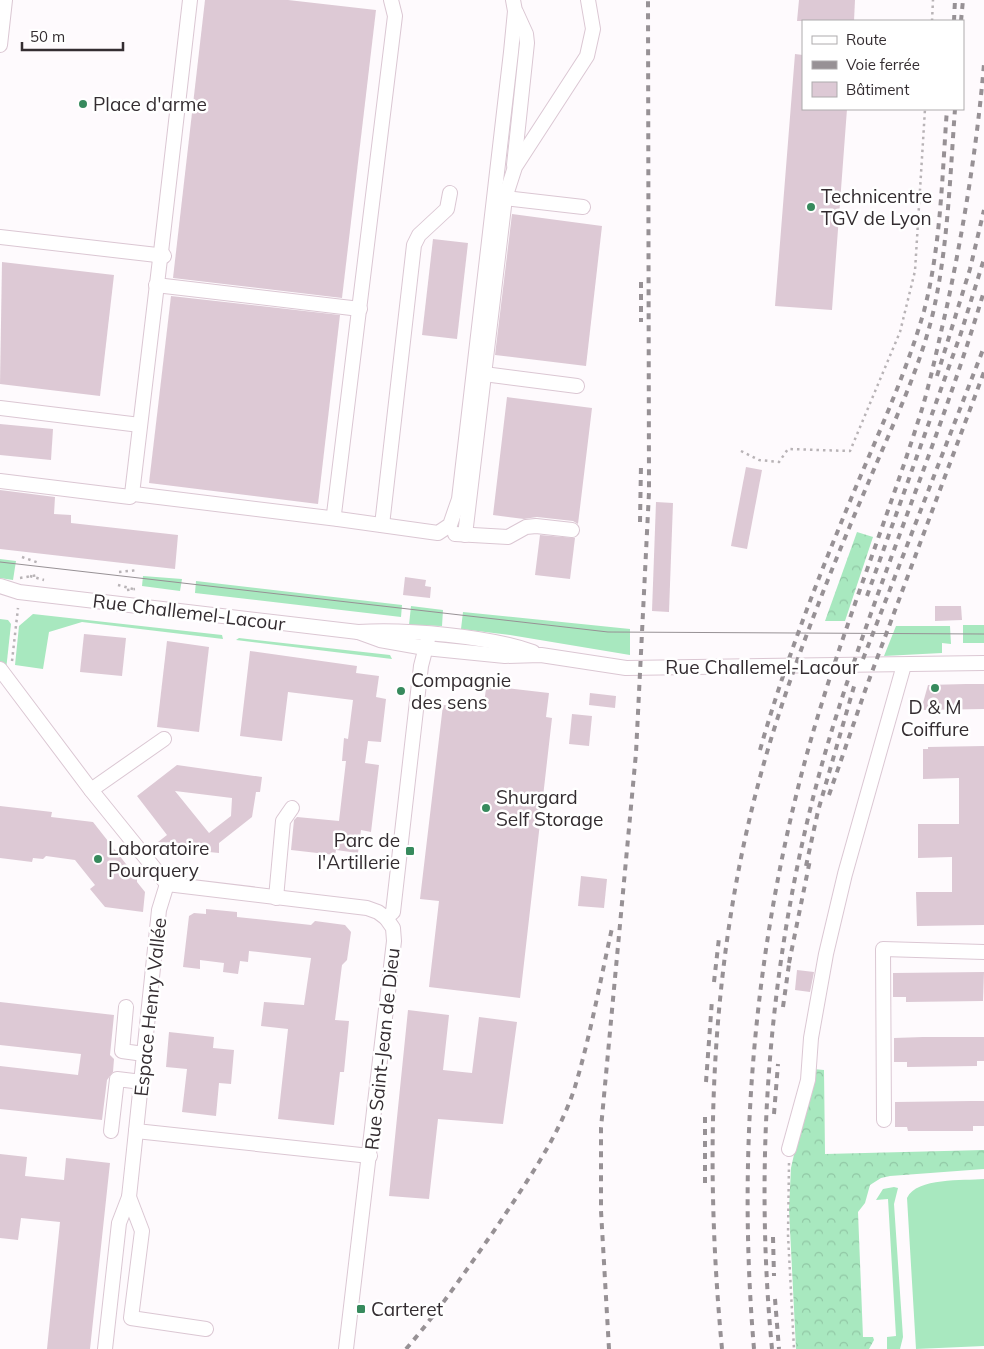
<svg xmlns="http://www.w3.org/2000/svg" width="984" height="1349" font-family="Mulish,sans-serif">
<defs>
<pattern id="forest-crowns" width="20" height="18" patternUnits="userSpaceOnUse" patternTransform="scale(1.25)"><rect width="20" height="18" fill="#a8e8bf"/><path d="M2 6a3 3 0 1 1 6 0M12 15a3 3 0 1 1 6 0" fill="none" stroke="#91c7a5"/></pattern>
</defs>
<rect width="100%" height="100%" fill="#fefafd"/>
<!-- grass -->
<g fill="#a8e8bf">
<polygon points="0,559 16,561 13,580 0,578"/>
<polygon points="143,576 182,579 180,591 142,586"/>
<polygon points="196,581 402,605 401,617 195,593"/>
<polygon points="411,606 443,610 442,626 409,625"/>
<polygon points="463,612 630,629 630,655 510,635 461,629"/>
<polygon points="33,614 222,635 223,639 82,622 49,632 43,669 15,665 19,626"/>
<polygon points="0,619 8,620 11,624 6,670 0,662"/>
<rect x="963" y="625" width="21" height="18"/>
<polygon points="896,626 950,626 951,644 942,643 942,653 884,656"/>
<polygon points="239,638 390,655 392,659 236,640"/>
<path d="M984,1179v167l-68,3 -9,-151c10,-21 56,-17 77,-19z"/>
<polygon points="894,1187 898,1188 894,1204 903,1337 900,1349 887,1349 887,1337 896,1336 888,1199 876,1200 883,1189"/>
</g>
<!-- forest -->
<g fill="url(#forest-crowns)">
<polygon points="857,532 873,537 845,621 825,621"/>
<polygon points="813,1069 824,1070 825,1154 984,1150 984,1169 890,1176 881,1178 870,1185 865,1203 858,1212 863,1337 873,1337 874,1340 869,1349 796,1349 789,1209 791,1168"/>
</g>
<!-- building -->
<g fill="#ddc9d5" fill-rule="evenodd">
<polygon points="205,0 288,0 376,10 342,298 173,278"/>
<polygon points="799,0 855,0 854,21 797,21"/>
<polygon points="795,54 803,55 803,109 847,109 832,310 775,306"/>
<polygon points="512,214 602,226 586,366 495,355"/>
<polygon points="433,239 468,243 457,339 422,335"/>
<polygon points="2,262 114,275 100,396 0,384"/>
<polygon points="171,296 340,315 318,504 149,483"/>
<polygon points="507,397 592,408 578,524 573,521 537,517 524,519 493,515"/>
<polygon points="0,424 53,429 51,460 0,455"/>
<polygon points="746,467 762,470 747,549 731,546"/>
<polygon points="0,490 55,497 54,514 71,515 71,523 178,535 175,569 0,549"/>
<polygon points="656,502 673,503 669,612 652,611"/>
<polygon points="540,535 575,538 570,579 535,575"/>
<polygon points="405,577 426,580 425,586 431,587 430,598 403,595"/>
<polygon points="935,606 961,606 962,620 935,621"/>
<polygon points="84,634 126,638 122,676 80,672"/>
<polygon points="167,641 209,647 199,732 157,727"/>
<polygon points="250,651 357,666 356,673 379,676 376,697 386,699 381,742 368,741 365,763 379,765 371,832 361,830 358,853 336,850 335,855 291,850 294,820 297,817 339,821 346,761 342,761 344,738 348,739 353,700 288,692 282,741 240,736"/>
<polygon points="487,682 506,684 506,688 549,693 546,717 552,718 520,998 429,987 439,901 420,899 443,705 483,710"/>
<polygon points="966,684 984,684 984,709 921,710 928,685"/>
<polygon points="590,693 616,696 615,708 589,705"/>
<polygon points="572,714 592,716 589,746 569,744"/>
<polygon points="984,746 984,925 917,926 916,892 952,892 952,857 918,858 918,824 959,824 959,778 923,779 923,749 928,749 928,747"/>
<path d="M177,765l85,12 -2,15h-4l-4,25 -33,26v10l-30,-3 -4,-6 -27,-2 9,-7 -30,-39zM175,791l57,7 -1,18 -22,17z"/>
<polygon points="0,806 52,812 51,817 93,822 137,878 137,882 145,892 143,912 105,907 90,889 95,885 75,860 46,856 43,859 33,858 32,862 0,858"/>
<polygon points="581,876 607,879 604,908 578,906"/>
<polygon points="206,909 237,912 237,917 311,925 315,921 345,925 351,932 347,960 342,965 335,1020 349,1021 344,1072 340,1072 334,1125 278,1119 288,1029 261,1026 264,1002 304,1005 311,958 249,951 248,962 240,961 238,974 223,972 224,963 200,960 200,969 183,967 189,916 194,913 206,914"/>
<polygon points="797,970 814,972 810,992 795,990"/>
<polygon points="984,972 983,1001 906,1002 906,997 893,997 893,973"/>
<polygon points="0,1002 114,1015 110,1055 114,1059 113,1072 107,1080 102,1120 0,1109 0,1066 78,1075 81,1054 0,1045"/>
<polygon points="408,1010 449,1015 443,1070 472,1073 479,1017 517,1022 503,1124 438,1119 429,1199 389,1196"/>
<polygon points="169,1032 214,1037 213,1048 234,1050 231,1084 219,1083 216,1116 182,1112 187,1069 166,1067"/>
<polygon points="923,1037 984,1037 984,1061 977,1061 977,1066 907,1067 907,1062 894,1062 894,1038"/>
<polygon points="972,1101 984,1101 984,1126 973,1126 973,1131 908,1131 907,1127 895,1127 895,1102"/>
<polygon points="0,1154 27,1157 25,1176 64,1180 66,1158 110,1163 90,1349 47,1349 60,1222 21,1218 18,1240 0,1238"/>
</g>
<g fill="none" stroke-linecap="round" stroke-linejoin="round">
<!-- minor casing -->
<g stroke="#dbc7d3" stroke-width="16">
<g id="minor">
<polyline points="391,0 395,16 334,514 338,519 438,533 450,525 459,499 511,52 515,11 513,0"/>
<polyline points="0,45 5,0"/>
<polyline points="514,165 527,43 526,34 516,12"/>
<polyline points="505,198 583,207"/>
<polyline points="0,237 157,255"/>
<polyline points="161,252 190,0"/>
<polyline points="156,285 360,309"/>
<polyline points="484,374 577,386"/>
<polyline points="0,408 140,425"/>
<polyline points="0,481 130,497"/>
<polyline points="132,494 160,259 157,256 161,252 164,256 160,259"/>
<polyline points="134,494 338,519"/>
<polyline points="382,525 414,245 419,235 447,209 450,193"/>
<polyline points="455,534 508,537 526,527 536,526 572,530"/>
<polyline points="465,535 505,198 515,167 587,56 593,29 588,0"/>
<path d="M0,586l19,6 339,40c49,-3 130,4 175,20"/>
<polyline points="358,632 380,640 425,648 505,656 541,655 626,668 984,663"/>
<polyline points="0,669 91,790 167,884 367,908 378,912 386,918"/>
<polyline points="91,790 164,739"/>
<polyline points="167,884 159,910 136,1131 370,1156"/>
<polyline points="276,898 283,821 292,808"/>
<polyline points="126,1007 122,1051 144,1054"/>
<polyline points="884,1120 883,949 984,952"/>
<polyline points="111,1131 117,1079 142,1082"/>
<polyline points="789,1149 808,1080 811,1038 826,954 845,874 904,665"/>
<polyline points="129,1197 142,1231 131,1318 206,1329"/>
<polyline points="105,1349 119,1223 129,1197 136,1131"/>
<polyline points="346,1349 394,941 393,928 386,918 393,912 421,666 429,635"/>
</g>
</g>
<!-- path -->
<g stroke="#b8b3b6" stroke-width="2.5" stroke-dasharray="2.5 4" stroke-linecap="butt">
<polyline points="932,21 933,0"/>
<polyline points="741,451 759,460 779,462 788,449 850,451 900,332 915,271 925,109"/>
<polyline points="22,557 39,563"/>
<polyline points="119,572 138,570"/>
<polyline points="30,576 44,580"/>
<polyline points="20,578 38,575"/>
<polyline points="118,585 133,589"/>
<polyline points="127,590 135,589"/>
<polyline points="12,661 18,608"/>
<polyline points="789,1163 788,1235 794,1349"/>
</g>
<!-- minor -->
<use href="#minor" stroke="#fff" stroke-width="14"/>
<!-- tram -->
<polyline stroke="#979195" stroke-width="1" points="0,562 608,632 984,634"/>
<!-- rail -->
<g stroke="#979195" stroke-width="4" stroke-dasharray="6 6" stroke-linecap="butt">
<polyline points="954,21 955,0"/>
<polyline points="961,21 963,0"/>
<polyline points="641,282 641,322"/>
<polyline points="937,376 970,269 984,210"/>
<polyline points="640,522 641,465"/>
<polyline points="867,596 961,333 984,259"/>
<polyline points="863,659 984,347"/>
<path d="M760,750c25,-88 58,-172 93,-256 25,-60 53,-120 71,-183 17,-65 18,-135 23,-202"/>
<polyline points="829,795 866,688 984,372"/>
<polyline points="806,866 818,811 855,683"/>
<polyline points="789,963 810,860"/>
<polyline points="714,982 719,938"/>
<polyline points="783,1007 790,957"/>
<polyline points="706,1082 712,1000"/>
<polyline points="774,1114 778,1064"/>
<polyline points="705,1117 705,1189"/>
<polyline points="773,1237 774,1276"/>
<polyline points="775,1299 779,1349"/>
<path d="M406,1349c33,-38 61,-80 90,-121 29,-44 61,-88 78,-138 16,-52 26,-108 38,-162"/>
<polyline points="609,1349 601,1211 601,1128 636,753 649,492 648,0"/>
<path d="M722,1349c-20,-212 -11,-425 55,-629 26,-81 58,-160 92,-239 23,-55 50,-110 64,-168 15,-66 17,-137 22,-204"/>
<path d="M754,1349c-16,-187 -2,-375 43,-557 32,-131 85,-255 125,-383 10,-34 17,-69 25,-103 17,-80 30,-160 37,-242"/>
<path d="M772,1349c-20,-209 0,-427 63,-629 45,-144 106,-284 149,-429"/>
</g>
</g>
<!-- markers -->
<g fill="#378a5d" stroke="#fff" stroke-width="2">
<circle cx="83" cy="104" r="5"/>
<circle cx="811" cy="207" r="5"/>
<circle cx="935" cy="688" r="5"/>
<circle cx="401" cy="691" r="5"/>
<circle cx="486" cy="808" r="5"/>
<rect x="405" y="846" width="10" height="10" rx="2.5"/>
<circle cx="98" cy="859" r="5"/>
<rect x="356" y="1304" width="10" height="10" rx="2.5"/>
</g>
<g text-anchor="middle" dominant-baseline="central" stroke-width="5" stroke-linejoin="round" paint-order="stroke">
<!-- poi labels -->
<g font-size="19" fill="#342d31" stroke="#fff" text-anchor="start">
<text x="93" y="104">Place d'arme</text>
<text x="821" y="196">Technicentre<tspan x="821" dy="22">TGV de Lyon</tspan></text>
<text x="411" y="680">Compagnie<tspan x="411" dy="22">des sens</tspan></text>
<text x="935" y="707" text-anchor="middle">D &amp; M<tspan x="935" dy="22">Coiffure</tspan></text>
<text x="496" y="797">Shurgard<tspan x="496" dy="22">Self Storage</tspan></text>
<text x="400" y="840" text-anchor="end">Parc de<tspan x="400" dy="22">l'Artillerie</tspan></text>
<text x="108" y="848">Laboratoire<tspan x="108" dy="22">Pourquery</tspan></text>
<text x="371" y="1309">Carteret</text>
</g>
<!-- street labels -->
<g font-size="19" fill="#342d31" stroke="#fff">
<text transform="translate(189 612) rotate(7)">Rue Challemel-Lacour</text>
<text x="762" y="667">Rue Challemel-Lacour</text>
<text transform="translate(150 1007) rotate(-84)">Espace Henry Vallée</text>
<text transform="translate(382 1049) rotate(-84)">Rue Saint-Jean de Dieu</text>
</g>
</g>
<!-- legend -->
<rect x="802" y="20" width="162" height="90" fill="#ffffff" stroke="#aeabad"/>
<rect x="812" y="36" width="25" height="8" fill="#ffffff" stroke="#aeabad"/>
<text x="846" y="45" font-size="15" fill="#342d31">Route</text>
<rect x="812" y="61" width="25" height="8" fill="#979195" stroke="#aeabad"/>
<text x="846" y="70" font-size="15" fill="#342d31">Voie ferrée</text>
<rect x="812" y="82" width="25" height="15" fill="#ddc9d5" stroke="#aeabad"/>
<text x="846" y="95" font-size="15" fill="#342d31">Bâtiment</text>
<!-- scale -->
<path d="M22 42v8h101v-8" fill="none" stroke="#342d31" stroke-width="2.5"/>
<text x="30" y="42" font-size="15" fill="#342d31" stroke="#ffffff" stroke-width="4" paint-order="stroke">50 m</text>
</svg>
